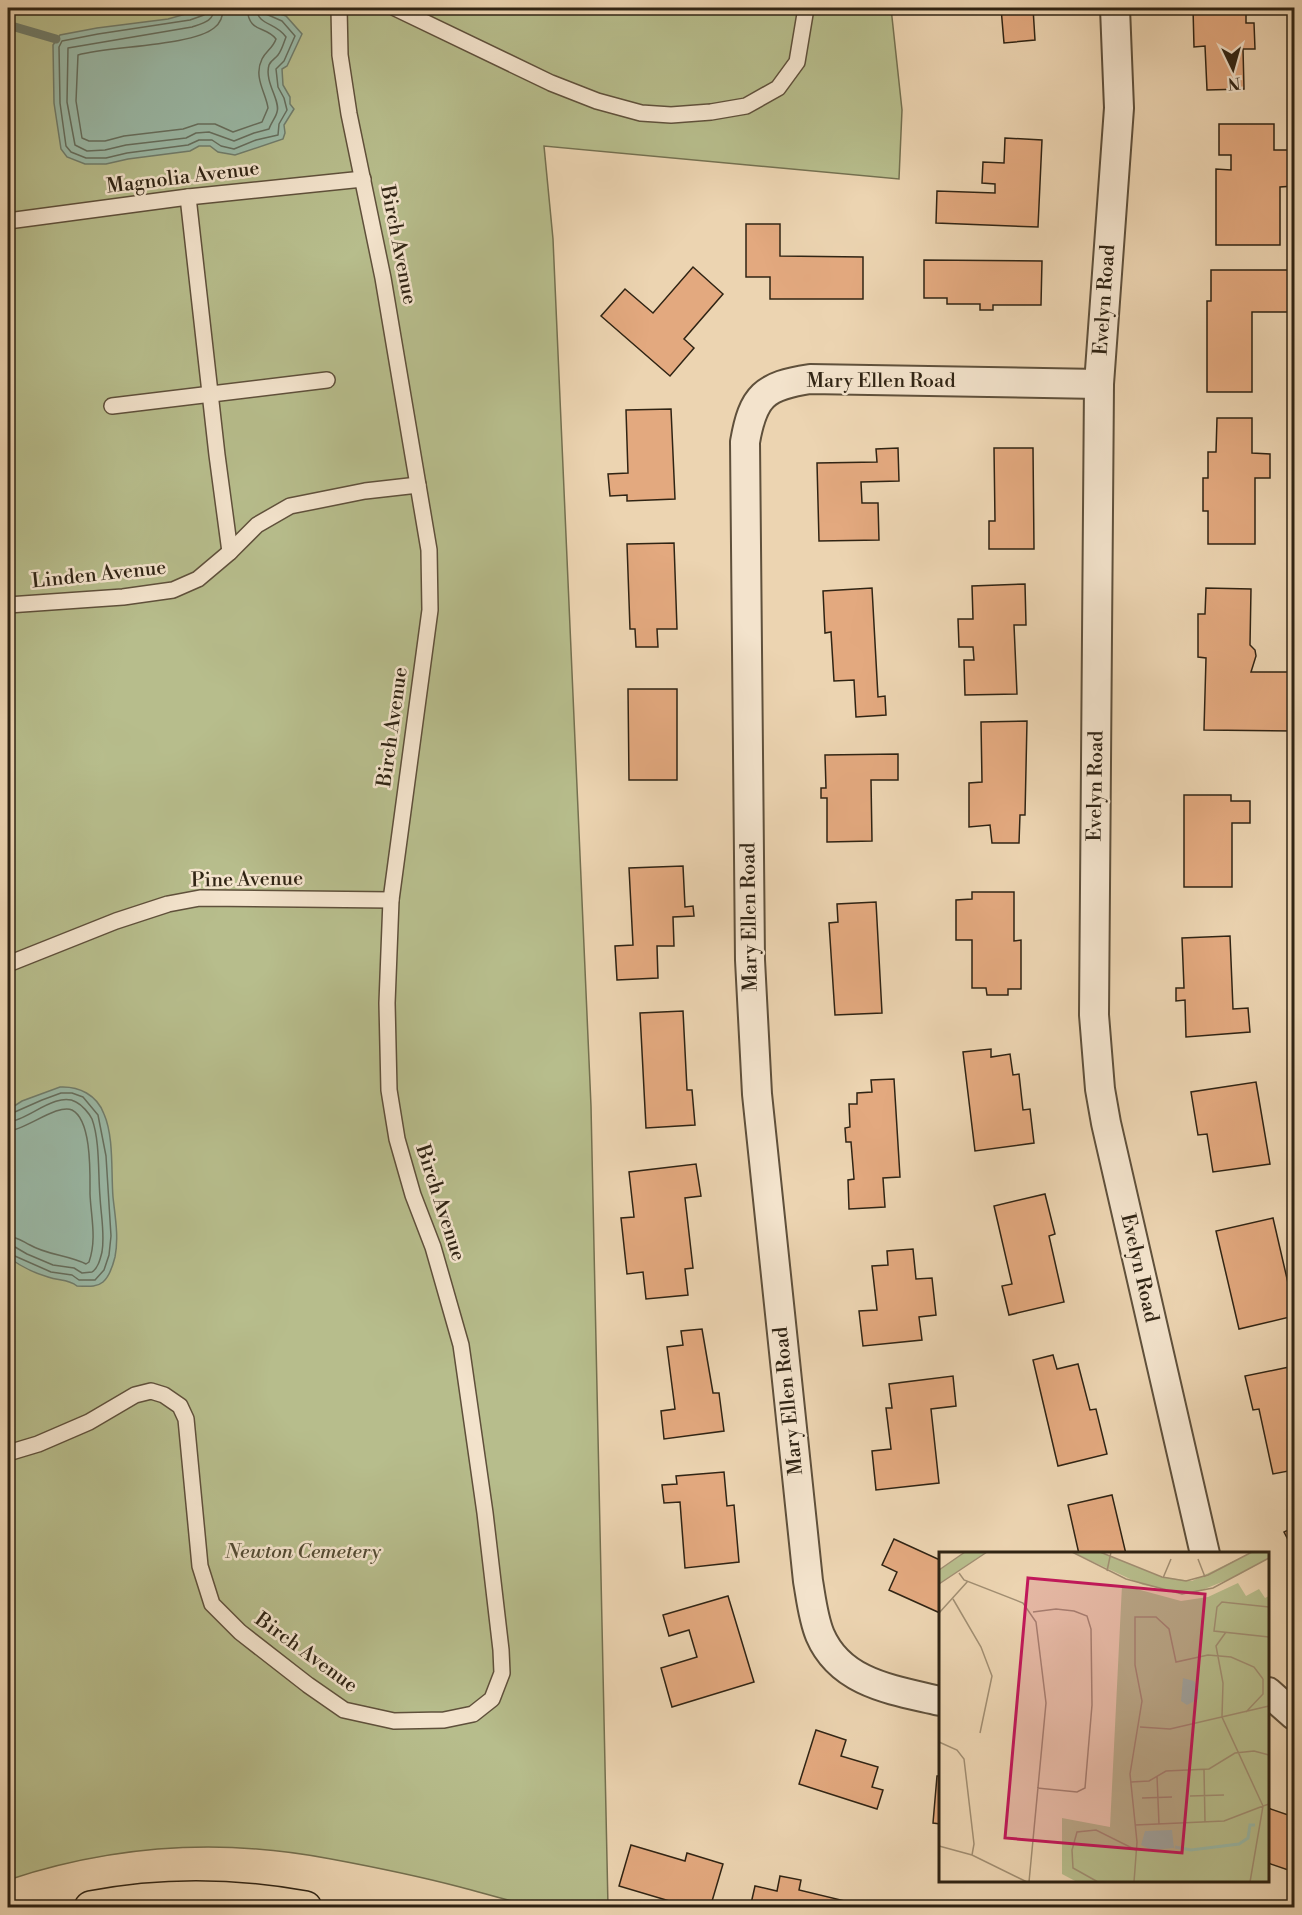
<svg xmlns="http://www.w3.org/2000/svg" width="1302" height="1915" font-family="'Libre Bodoni',serif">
<rect width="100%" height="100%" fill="#ecd4b1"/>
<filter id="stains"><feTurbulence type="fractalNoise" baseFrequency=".00333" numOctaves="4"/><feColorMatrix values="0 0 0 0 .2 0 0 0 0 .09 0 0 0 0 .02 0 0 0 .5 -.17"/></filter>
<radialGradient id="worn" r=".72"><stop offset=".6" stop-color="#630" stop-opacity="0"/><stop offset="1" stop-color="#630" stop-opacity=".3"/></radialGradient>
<!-- green -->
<path fill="#b7bd8c" stroke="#747050" stroke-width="1.5" d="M8,8h883l11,102 -3,69 -355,-33 9,93 38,867 17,801c-21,0 -43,3 -64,0 -25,-2 -59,-14 -84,-20 -42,-11 -86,-20 -129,-28 -109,-21 -218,-14 -323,21z"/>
<!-- water -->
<g fill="#9ab9a7" stroke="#707d6c" stroke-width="1.5">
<polygon points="207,8 266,9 286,16 302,34 287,66 282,69 283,85 290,97 290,104 294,109 284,125 285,133 283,139 235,155 218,152 210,146 199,146 190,151 128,159 106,164 85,164 67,157 61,149 54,103 53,45 60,35 97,28 168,19"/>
<path d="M60,1087c19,-1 37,8 44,27 10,23 7,58 9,83 2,19 6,40 2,60 -2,8 -5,19 -12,25 -7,6 -17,4 -26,4 -9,-7 -18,-5 -29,-9 -14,-4 -28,-11 -40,-20v-147l14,-9z"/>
</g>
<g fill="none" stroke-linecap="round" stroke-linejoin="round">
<!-- shore -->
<g stroke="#656e5e" stroke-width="1.5">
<polyline points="207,8 204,15 190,20 98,34 62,41 59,47 60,103 66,146 71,152 86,158 106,158 127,153 188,145 199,140 212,140 221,146 234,149 256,140 278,135 279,124 287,110 284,98 278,87 276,69 284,61 295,36 282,21 266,14 264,8"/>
<path d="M214,8c0,13 -10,15 -22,19l-124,21 -1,54 8,43 12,6 18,-1 21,-5 60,-7 10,-5 13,-1 25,9 20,-8 15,-4c2,-6 7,-12 8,-17 4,-11 -13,-30 -8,-47 2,-5 6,-6 9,-10 4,-5 6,-13 8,-18 -10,-15 -28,-11 -30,-29"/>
<path d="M223,8c0,8 -2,15 -9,20 -22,18 -104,18 -136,27l-2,46 6,37 7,3h16l19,-5 59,-7 15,-5h17l18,8 29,-10 6,-14c-2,-15 -15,-31 -6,-49 4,-8 11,-11 14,-20 -11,-14 -27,-5 -29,-31"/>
<polyline points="8,1115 42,1100 61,1093 72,1093 83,1097 98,1115 106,1156 111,1236 109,1255 104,1270 95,1280 79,1280 72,1275 51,1272 8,1253"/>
<path d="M8,1122c19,-1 48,-31 68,-20 6,3 13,11 16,17 8,22 6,55 8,78 1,19 5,37 2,55 -2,8 -4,16 -10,20l-10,1 -8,-5 -21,-3 -26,-11 -12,-7 -7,-2"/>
<path d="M8,1131c16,0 50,-28 64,-21 20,10 18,65 18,84 1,23 7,45 -1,68l-3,2c-18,-9 -39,-9 -56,-19 -8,-4 -13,-8 -22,-9"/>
</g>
<!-- stream -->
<polyline stroke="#707d6c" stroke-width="9" points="8,25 56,39"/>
</g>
<!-- building -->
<g fill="#e3a97f" stroke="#302414" stroke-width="1.5">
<polygon points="1001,8 1033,8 1035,40 1004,43"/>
<polygon points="1193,8 1261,8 1262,13 1246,14 1246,23 1254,23 1255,49 1243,49 1244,89 1207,90 1205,46 1194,47"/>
<polygon points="1219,124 1274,124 1274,150 1294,150 1294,186 1280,187 1280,245 1216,245 1216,169 1231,170 1231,155 1219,155"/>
<polygon points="1005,138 1042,140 1038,227 936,223 937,191 995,193 995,184 982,183 983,162 1004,163"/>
<polygon points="746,224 780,224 780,256 863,257 863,299 770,299 770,277 746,277"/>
<polygon points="924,260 1042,261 1041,305 993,305 993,310 980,310 980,304 947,304 947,298 924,298"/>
<polygon points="693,267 723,294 684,339 694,348 670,376 601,316 625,289 653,313"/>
<polygon points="1211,270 1294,270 1294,312 1252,312 1252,392 1207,392 1207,301 1211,301"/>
<polygon points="671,409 675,499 627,501 627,495 610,496 608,474 628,473 626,410"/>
<polygon points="1217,418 1252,418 1252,453 1270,454 1270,478 1255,478 1255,544 1208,544 1208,511 1203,511 1203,478 1208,478 1208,452 1216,452"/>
<polygon points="898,448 899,481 861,482 862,503 878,503 879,540 819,541 817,463 877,462 876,449"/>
<polygon points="994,448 1033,448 1034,549 989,549 989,521 995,521"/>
<polygon points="674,543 677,629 657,629 658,647 636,647 635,629 630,629 627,544"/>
<polygon points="1025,584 1026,625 1014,625 1017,694 965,695 964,660 974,660 973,647 959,647 958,619 973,619 972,586"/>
<polygon points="872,588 878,697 885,696 886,715 856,717 854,680 834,681 831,632 825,633 823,591"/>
<polygon points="1206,588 1251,589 1250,645 1255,650 1256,656 1251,672 1294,672 1294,731 1204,730 1206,658 1198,657 1198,614 1205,614"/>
<polygon points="628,689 677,689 677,780 629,780"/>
<polygon points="1027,721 1025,815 1020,815 1019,843 992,843 990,825 969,827 969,783 982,782 981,722"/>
<polygon points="898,754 898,780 871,780 872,841 827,842 827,798 821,798 821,788 826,788 825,755"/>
<polygon points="1184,795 1231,795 1231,801 1250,801 1250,823 1232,823 1232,887 1184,887"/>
<polygon points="683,866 685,907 693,906 694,916 673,917 674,946 657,946 658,978 617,980 615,946 633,945 629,868"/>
<polygon points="972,892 1014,892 1014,941 1021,940 1021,989 1008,989 1008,995 987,995 986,988 972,988 972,940 956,940 956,900 972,899"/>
<polygon points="876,902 882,1013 835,1015 829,923 838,922 837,904"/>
<polygon points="1230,936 1233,1009 1248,1008 1250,1032 1186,1037 1185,1000 1176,1001 1176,988 1184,988 1182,938"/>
<polygon points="683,1011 687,1090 692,1090 695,1125 646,1128 640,1013"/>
<polygon points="991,1049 991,1057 1010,1054 1013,1075 1019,1074 1023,1110 1030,1109 1034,1143 975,1151 963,1052"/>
<polygon points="894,1079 900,1177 883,1178 885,1207 849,1209 848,1180 854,1179 851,1142 846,1142 845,1128 850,1127 849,1104 857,1104 857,1093 872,1092 871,1080"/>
<polygon points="1256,1082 1270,1164 1213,1172 1207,1134 1198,1135 1191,1092"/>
<polygon points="696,1164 701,1196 685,1198 693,1268 685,1269 688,1295 646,1299 643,1272 627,1274 621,1218 634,1217 629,1172"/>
<polygon points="1045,1194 1055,1234 1049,1236 1064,1302 1009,1315 1002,1286 1012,1284 994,1206"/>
<polygon points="1273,1218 1294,1309 1294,1316 1239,1329 1216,1231"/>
<polygon points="913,1249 916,1279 932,1278 936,1315 919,1317 922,1340 863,1346 859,1311 877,1310 872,1266 888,1265 887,1251"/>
<polygon points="702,1329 713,1393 719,1393 724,1431 664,1439 661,1411 675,1409 667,1347 683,1345 681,1331"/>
<polygon points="1053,1355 1057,1369 1078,1364 1090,1410 1096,1409 1107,1454 1058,1466 1033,1360"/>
<polygon points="1294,1366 1294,1470 1273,1474 1259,1409 1253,1410 1245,1376"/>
<polygon points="953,1376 956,1406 931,1409 939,1483 876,1490 872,1451 891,1449 886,1408 892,1408 889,1384"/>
<polygon points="724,1472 727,1506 734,1505 739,1562 685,1568 680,1502 664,1503 662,1485 677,1484 676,1476"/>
<polygon points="1112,1495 1126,1554 1079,1554 1068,1505"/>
<polygon points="1294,1527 1294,1551 1284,1532"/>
<polygon points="894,1539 940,1560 940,1613 889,1590 897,1572 882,1565"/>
<polygon points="728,1596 754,1682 672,1707 661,1668 697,1657 689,1630 669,1636 663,1615"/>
<polygon points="816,1730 846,1740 841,1756 878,1767 872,1787 883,1790 877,1809 799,1784"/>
<polygon points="937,1776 940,1776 940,1824 933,1823"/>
<polygon points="1268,1808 1294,1817 1294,1872 1268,1863"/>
<polygon points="631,1845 685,1861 687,1853 723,1864 710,1908 693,1908 619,1886"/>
<polygon points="780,1876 801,1880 799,1890 845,1901 844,1908 750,1908 755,1886 777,1891"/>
</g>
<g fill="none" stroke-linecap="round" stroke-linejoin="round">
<!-- lane casing -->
<g stroke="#5f503b" stroke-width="18">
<g id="lane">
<polyline points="395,8 551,83 597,101 641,113 671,115 711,112 746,106 778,88 797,62 806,8"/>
<polyline points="188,197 217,455 230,552"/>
<polyline points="8,221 188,197 363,179"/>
<polyline points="112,406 327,380"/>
<polyline points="8,605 123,597 173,590 198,579 230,552 257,525 290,506 365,491 418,485"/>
<polyline points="8,964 116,921 168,904 200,898 391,900"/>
<polyline points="8,1453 38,1444 89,1422 135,1395 151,1391 164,1395 180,1406 186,1419 200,1566 212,1604 240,1632 308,1685 344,1710 394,1721 444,1720 473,1714 492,1699 502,1673 501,1650 485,1513 461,1345 433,1247 413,1195 397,1139 389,1090 387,1003 391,900 430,610 429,550 383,278 349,114 340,55 339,8"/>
</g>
</g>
<!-- street casing -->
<g stroke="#5f503b" stroke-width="32">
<g id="street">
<polyline points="1115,8 1119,108 1099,384 1094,1015 1100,1089 1106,1123 1205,1554"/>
<polyline points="1268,1692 1294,1715"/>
<path d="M940,1701c-46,-11 -99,-17 -120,-66 -7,-17 -9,-37 -12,-54l-51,-487 -7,-134 -5,-518c8,-46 19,-56 65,-63l289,5"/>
</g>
</g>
<!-- primary casing -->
<g stroke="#302414" stroke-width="36">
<path id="primary" d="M91,1908c72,-14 142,-13 214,0"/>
</g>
<!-- lane -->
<use href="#lane" stroke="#f3e3cc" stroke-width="15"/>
<!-- street -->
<use href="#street" stroke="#f3e3cc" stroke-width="28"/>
<!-- primary -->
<use href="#primary" stroke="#ecd4b1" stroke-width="33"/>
</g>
<g text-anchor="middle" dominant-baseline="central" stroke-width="5" stroke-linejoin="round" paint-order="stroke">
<!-- street labels -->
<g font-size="20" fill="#302414" stroke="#f3e3cc">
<text transform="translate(183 178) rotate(-7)">Magnolia Avenue</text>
<text transform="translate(398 245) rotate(79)">Birch Avenue</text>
<text transform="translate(1105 300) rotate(-86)">Evelyn Road</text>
<text x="881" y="381">Mary Ellen Road</text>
<text transform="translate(99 575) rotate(-6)">Linden Avenue</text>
<text transform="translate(393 727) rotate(-82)">Birch Avenue</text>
<text transform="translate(1096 786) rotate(-89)">Evelyn Road</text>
<text transform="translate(247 880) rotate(-1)">Pine Avenue</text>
<text transform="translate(750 917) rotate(-91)">Mary Ellen Road</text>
<text transform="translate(440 1203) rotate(72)">Birch Avenue</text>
<text transform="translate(1139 1268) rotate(77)">Evelyn Road</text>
<text transform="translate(789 1401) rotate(-96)">Mary Ellen Road</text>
<text transform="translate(306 1653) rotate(36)">Birch Avenue</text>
</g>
<!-- park labels -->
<g font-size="20" font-style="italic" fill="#524a32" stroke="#f3e3cc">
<text x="303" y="1552">Newton Cemetery</text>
</g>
</g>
<!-- overview -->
<g transform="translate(939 1552)">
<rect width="330" height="330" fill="#ecd4b1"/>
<path d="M26,0h22l-48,32v-14zM133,0h28l62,25 30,4 60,-29h17v6l-32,18 -45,18 -49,-9zM299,31l8,13 13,-7 6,9 4,-2v286h-192l-15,-8v-56l48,9 12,-242 59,16 27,-4z" fill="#b7bd8c"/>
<path d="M244,126l11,3 5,9 -1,9 -11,6 -6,-4zM233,278l2,18 -22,2 -11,-5 4,-14z" fill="#9ab9a7"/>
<path fill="none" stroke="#9ab9a7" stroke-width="3" d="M236,295l16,3 48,-6 9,-6 2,-13h5"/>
<path fill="none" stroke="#a18e72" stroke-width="1.5" d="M133,0l54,27 56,15 31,-6 56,-30M161,0l62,25 24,4 22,-6 44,-23M259,7l7,18M0,18l26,-18M168,19l4,-19M20,21l5,7 59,23 13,19 10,81 -17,179M224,26l8,-19M0,32l48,-32M14,47l28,48 11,29 -12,57M330,55l-47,-5 -5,5 -3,24 55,6M94,60l23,-3 18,2 13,5 4,13 1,76 -7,83 -8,4 -40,-4M0,61l29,-32M307,160l17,-18v-15M201,175l30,2 99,-23M0,190l18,8 7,9 10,85 -2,11M265,218l1,52M218,224l2,48M192,230l18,-1 17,-10 43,-2 26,-16 19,-2 15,4M251,244l34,-1M203,246l30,-1M196,273l89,-4 39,-15 -41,-89 1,-34 -7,-37 10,-14M0,294l33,9 55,27M159,330l-25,-14 -1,-18 5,-18 19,-2 40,20M195,330l3,-40 -7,-68 12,-73 -7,-36v-48h21l13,12 7,33 32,-7 23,2 23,10 9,12M311,330l13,-76 6,-2"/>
<path fill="#c2185b" fill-opacity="0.15" stroke="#c2185b" stroke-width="3" d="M89,26l177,16 -23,259 -177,-15z"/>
<rect width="330" height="330" fill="none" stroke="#302414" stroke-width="3"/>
</g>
<!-- margin -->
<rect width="1302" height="1915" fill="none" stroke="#ecd4b1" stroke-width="30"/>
<rect x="9" y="9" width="1284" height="1897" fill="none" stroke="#302414" stroke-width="3"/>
<rect x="15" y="15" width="1272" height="1885" fill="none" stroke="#302414" stroke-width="1.5"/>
<!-- north arrow -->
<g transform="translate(1233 69) rotate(175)" stroke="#f3e3cc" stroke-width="4.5" paint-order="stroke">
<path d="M0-4.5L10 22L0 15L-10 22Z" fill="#302414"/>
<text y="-9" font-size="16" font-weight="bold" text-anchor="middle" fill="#302414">N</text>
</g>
<rect width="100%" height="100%" filter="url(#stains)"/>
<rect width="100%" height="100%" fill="url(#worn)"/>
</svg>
